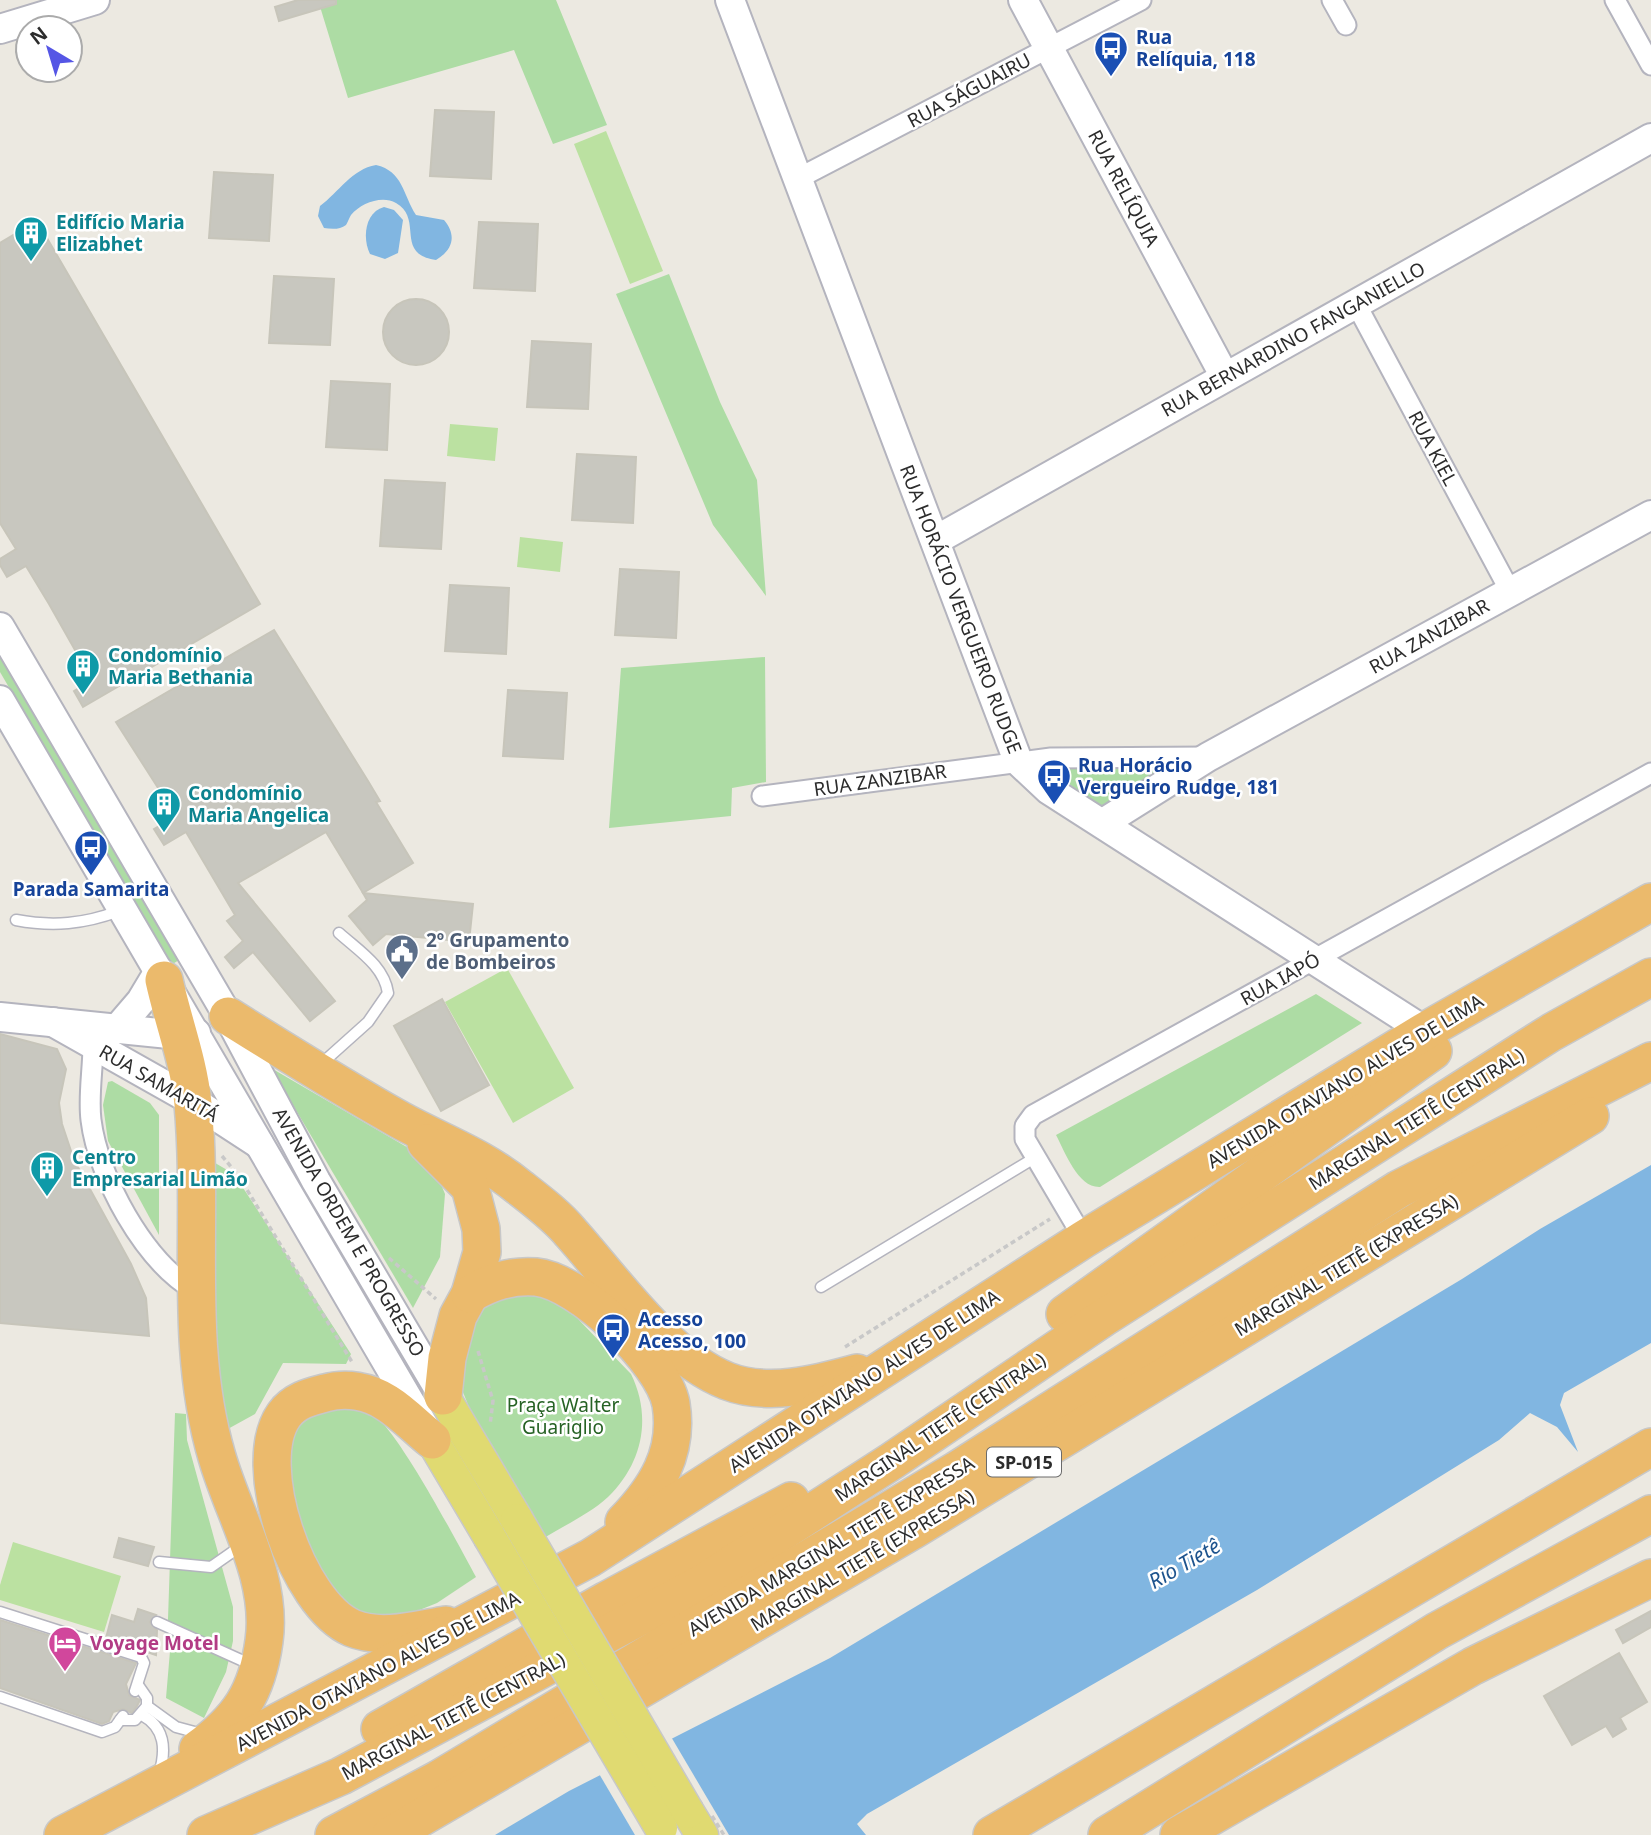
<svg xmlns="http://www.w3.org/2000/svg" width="1651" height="1835" font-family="'Noto Sans',sans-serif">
<rect width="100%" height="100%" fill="#ece9e1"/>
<!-- green -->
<g fill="#addca4">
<polygon points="318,0 556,0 607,125 553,144 514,50 348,98"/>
<polygon points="669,274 720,402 757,480 766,596 713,525 616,294"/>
<polygon points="0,654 179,960 171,965 0,672"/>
<polygon points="765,657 766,782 732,788 731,816 609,828 621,668"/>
<polygon points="1116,760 1175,765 1103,807 1045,768"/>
<path d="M1316,994l46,29 -262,164c-22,1 -35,-35 -44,-52z"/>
<polygon points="271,1068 417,1153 440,1182 445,1194 440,1257 413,1308"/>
<polygon points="112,1081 150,1103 159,1115 159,1235 108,1141 103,1105 108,1082"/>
<polygon points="210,1160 234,1174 351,1354 346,1364 283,1363 255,1414 226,1430 210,1287"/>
<path d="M553,1293l78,81c21,43 12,89 -23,123 -17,16 -43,28 -64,41l-73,-126 -15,-37 22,-76z"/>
<path d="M322,1399c15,4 34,6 48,13 26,13 89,134 106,165l-39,26 -25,10 -37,2 -28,-7 -38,-40 -30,-118 8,-33z"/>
<polygon points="175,1413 186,1414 187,1440 233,1607 233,1641 226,1672 204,1718 166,1698 170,1651 167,1650 168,1619"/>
</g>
<!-- pitch -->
<g fill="#bbe1a1">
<polygon points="606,131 663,271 630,284 574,144"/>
<polygon points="450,424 498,428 495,461 447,456"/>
<polygon points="520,537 563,542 560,572 517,567"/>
<polygon points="507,968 574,1088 513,1123 445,1002"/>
<polygon points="13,1542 121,1576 104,1632 0,1600 0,1585"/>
</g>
<!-- water -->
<g fill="#81b6e1">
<path d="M376,165c27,6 27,30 40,50l28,5c13,15 9,30 -8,40 -42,-6 -12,-41 -40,-57 -14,-8 -35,0 -45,12 -2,3 -3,7 -5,10 -6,5 -15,4 -22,3l-6,-12 2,-10c19,-14 32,-37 56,-41z"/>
<path d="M384,207l10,3 9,10 -5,33 -13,6 -15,-5c-8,-16 -5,-42 14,-47z"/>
<polygon points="1651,1165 1651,1343 1564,1393 1560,1405 1578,1452 1557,1427 1530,1413 1499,1440 1257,1590 867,1814 857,1824 866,1835 495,1835 569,1791 830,1658 1462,1279 1540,1229"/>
</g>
<!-- pier -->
<polygon fill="#ece9e1" points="670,1735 729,1835 635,1835 598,1772"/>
<!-- building -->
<g fill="#c8c7bf" stroke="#c7c5ba" stroke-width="2">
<polygon points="298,0 336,0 336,4 279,21 275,7"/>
<polygon points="435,110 494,112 491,179 430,176"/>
<polygon points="214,172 273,175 269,241 209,238"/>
<polygon points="37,221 260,604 83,707 74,691 92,680 49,604 26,566 7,577 0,565 0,559 16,549 0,523 0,243"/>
<polygon points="479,222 538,224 535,291 474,288"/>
<polygon points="274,276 334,279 330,345 269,343"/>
<circle cx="416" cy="332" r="33"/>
<polygon points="532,341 591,344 588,409 527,407"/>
<polygon points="331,381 390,384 387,450 326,447"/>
<polygon points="577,454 636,457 633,523 572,520"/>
<polygon points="385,480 445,483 441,549 380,546"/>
<polygon points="620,569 679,572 676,638 615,635"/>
<polygon points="450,585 509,588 506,654 445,651"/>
<polygon points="274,630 368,781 380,801 376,802 413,863 363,893 326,832 238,883 335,1001 310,1021 253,952 234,968 225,957 243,941 227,921 235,915 186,832 164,845 154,829 176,816 116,722"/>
<polygon points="508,690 567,693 563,759 503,756"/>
<polygon points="363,893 473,904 469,942 386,934 373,945 349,916 367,900"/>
<polygon points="442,999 489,1085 441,1111 394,1026"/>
<polygon points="0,1034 57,1049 66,1069 59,1103 62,1124 74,1160 131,1264 146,1298 149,1336 0,1323"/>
<polygon points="119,1538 154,1547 148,1566 114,1557"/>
<polygon points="138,1609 156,1615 150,1622 157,1630 156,1655 106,1638 112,1615 134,1622"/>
<polygon points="1651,1611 1651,1627 1623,1643 1616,1630"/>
<polygon points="0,1620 136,1663 126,1684 129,1695 140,1700 137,1706 132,1713 123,1709 113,1712 109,1721 102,1724 0,1688"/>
<polygon points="1619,1653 1647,1702 1620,1718 1626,1729 1613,1737 1606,1726 1572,1745 1544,1696"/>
</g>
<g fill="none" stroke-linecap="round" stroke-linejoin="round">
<!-- lane casing -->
<g stroke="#b4b4be" stroke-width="13">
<g id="lane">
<path d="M16,920c37,7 68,4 103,-9"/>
<path d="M320,1065l48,-43 20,-29c-4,-27 -29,-42 -49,-60"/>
<polyline points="821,1287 1036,1157"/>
<polyline points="159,1562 211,1567 241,1546"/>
<polyline points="0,1612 141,1657 144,1663 135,1691"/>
<polyline points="157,1622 252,1665"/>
<polyline points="0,1697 102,1732 115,1727 123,1716"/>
<polyline points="147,1706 176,1727 202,1734"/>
<path d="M142,1715c24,13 24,36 17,59"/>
<polyline points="120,1720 135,1720 147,1706 147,1698 138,1685"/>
</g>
</g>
<!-- street casing -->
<g stroke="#b4b4be" stroke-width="23">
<g id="street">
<polyline points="1332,0 1346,25"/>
<polyline points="1615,0 1651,65"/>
<polyline points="797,179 1141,0"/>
<polyline points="1356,304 1510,591"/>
<polyline points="762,796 1051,758 1208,757"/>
<path d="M93,1045c0,24 -5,51 -2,75 7,57 53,141 103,170"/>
<polyline points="1084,1239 1025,1139 1025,1126 1033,1115 1651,773"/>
</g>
</g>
<!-- secondary casing -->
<g stroke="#b4b4be" stroke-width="32">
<g id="secondary">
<polyline points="730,0 1018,761 1049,790 1425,1031"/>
<polyline points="1023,0 1225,377"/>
<polyline points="0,29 95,0"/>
<polyline points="936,540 1651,138"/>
<polyline points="0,627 228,1016 316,1181 443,1396"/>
<polyline points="0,700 424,1426"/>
<polyline points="1103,823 1208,757 1651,515"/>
<polyline points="0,1017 179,1035 196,1033"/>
<polyline points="53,1022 193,1101 259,1144"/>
<polyline points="117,1029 141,1001 159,971"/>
</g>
</g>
<!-- primary casing -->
<g stroke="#c8c8c8" stroke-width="35">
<g id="primary">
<polyline points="443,1396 517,1520"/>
<polyline points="432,1440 489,1536"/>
<polyline points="688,1812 702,1835"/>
</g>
</g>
<!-- highway casing -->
<g stroke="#c8c8c8" stroke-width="40">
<g id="highway">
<path d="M164,980c9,41 25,82 29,124 11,118 -10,238 24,353 17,59 56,121 47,184 -7,52 -25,78 -66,108"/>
<path d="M228,1016c56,35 113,71 172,104 42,23 81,36 119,67 18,14 38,29 52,46 43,48 95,124 156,148 41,16 90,3 130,-8"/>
<polyline points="426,1143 470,1187 481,1229 482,1252 470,1294 458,1316 447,1358 443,1396"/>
<path d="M470,1294c21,-12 41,-19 66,-17 43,4 127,84 135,127 8,49 -15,85 -47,118"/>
<polyline points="1065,1314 1433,1051"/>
<path d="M432,1440c-15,-12 -29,-27 -45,-37 -18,-12 -41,-16 -62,-10 -16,4 -31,8 -41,22 -35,49 13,189 68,213 29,12 64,2 94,-3"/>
<polyline points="380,1729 607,1600 791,1501"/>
<polyline points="63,1835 590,1558 1084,1239 1425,1031 1651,902"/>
<polyline points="206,1835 341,1776 701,1584 892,1461 1103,1318 1552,1032 1651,977"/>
<polyline points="334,1835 439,1779 957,1470 1399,1189 1651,1061"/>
<polyline points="391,1835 915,1529 1590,1116"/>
<polyline points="992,1835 1651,1447"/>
<polyline points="1107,1835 1437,1631 1651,1514"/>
<polyline points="1179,1835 1473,1666 1651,1578"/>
</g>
</g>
<!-- path -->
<g stroke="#c8c8c8" stroke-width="3.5" stroke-dasharray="5 3.5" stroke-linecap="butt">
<polyline points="222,1156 238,1175 352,1362"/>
<polyline points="389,1258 436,1299"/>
<polyline points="845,1347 1050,1219"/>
<polyline points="478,1351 493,1401 490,1425"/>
</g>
<!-- lane -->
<use href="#lane" stroke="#fff" stroke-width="10"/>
<!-- street -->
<use href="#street" stroke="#fff" stroke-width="19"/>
<!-- secondary -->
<use href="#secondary" stroke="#fff" stroke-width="28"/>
<!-- primary -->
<use href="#primary" stroke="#e0da71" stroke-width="32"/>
<!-- highway -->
<use href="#highway" stroke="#ebba6c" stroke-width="37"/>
<!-- primary-bridge casing -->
<g stroke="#c8c8c8" stroke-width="35" stroke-linecap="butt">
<g id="primary-bridge">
<polyline points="517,1520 688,1812"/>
<polyline points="489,1536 661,1828"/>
</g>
</g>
<!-- path-bridge -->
<polyline stroke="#c8c8c8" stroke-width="3.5" stroke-dasharray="5 3.5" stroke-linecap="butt" points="712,1816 724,1835"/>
<!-- primary-bridge -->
<use href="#primary-bridge" stroke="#e0da71" stroke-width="32"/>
</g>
<!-- icons -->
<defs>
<g id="bus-pin" transform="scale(1.75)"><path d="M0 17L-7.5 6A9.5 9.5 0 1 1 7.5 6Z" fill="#1a4fb4" stroke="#fff"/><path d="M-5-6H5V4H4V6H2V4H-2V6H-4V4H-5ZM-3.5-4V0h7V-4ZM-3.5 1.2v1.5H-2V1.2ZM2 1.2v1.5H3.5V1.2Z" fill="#fff"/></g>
<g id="building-pin" transform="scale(1.75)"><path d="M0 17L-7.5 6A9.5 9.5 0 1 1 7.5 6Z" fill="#0f9aa8" stroke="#fff"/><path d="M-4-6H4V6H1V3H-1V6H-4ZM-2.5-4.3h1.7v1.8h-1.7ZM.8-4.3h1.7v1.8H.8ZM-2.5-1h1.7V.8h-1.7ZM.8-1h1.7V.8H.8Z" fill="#fff"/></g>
<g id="civic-pin" transform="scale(1.75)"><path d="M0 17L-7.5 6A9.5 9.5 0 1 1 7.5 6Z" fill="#5c6f8a" stroke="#fff"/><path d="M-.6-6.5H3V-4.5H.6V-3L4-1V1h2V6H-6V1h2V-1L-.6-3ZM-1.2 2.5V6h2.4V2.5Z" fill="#fff"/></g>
<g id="hotel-pin" transform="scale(1.75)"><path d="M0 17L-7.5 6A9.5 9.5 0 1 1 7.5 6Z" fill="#d1479c" stroke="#fff"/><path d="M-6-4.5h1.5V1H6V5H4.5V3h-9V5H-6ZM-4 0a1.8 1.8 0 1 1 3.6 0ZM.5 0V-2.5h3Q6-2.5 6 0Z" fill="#fff"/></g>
</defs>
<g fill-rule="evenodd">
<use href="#bus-pin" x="1111" y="48"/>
<use href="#building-pin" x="31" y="233"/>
<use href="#building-pin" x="83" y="666"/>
<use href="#bus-pin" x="1054" y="776"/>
<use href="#building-pin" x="164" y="804"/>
<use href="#bus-pin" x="91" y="847"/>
<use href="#civic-pin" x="402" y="951"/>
<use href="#building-pin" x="47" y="1168"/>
<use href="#bus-pin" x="613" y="1330"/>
<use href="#hotel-pin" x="65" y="1643"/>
</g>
<g text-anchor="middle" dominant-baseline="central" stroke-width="5" stroke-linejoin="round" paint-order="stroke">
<!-- shield labels -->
<rect fill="#fff" stroke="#6b6b6b" stroke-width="2" x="987" y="1447.5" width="74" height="29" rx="5"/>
<g font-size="18" font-weight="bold" fill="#2c2c2c">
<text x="1024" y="1462">SP-015</text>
</g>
<!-- transit labels -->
<g font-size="19" font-weight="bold" fill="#164399" stroke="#fff" text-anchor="start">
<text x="1136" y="37">Rua<tspan x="1136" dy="22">Relíquia, 118</tspan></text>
<text x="1078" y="765">Rua Horácio<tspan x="1078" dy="22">Vergueiro Rudge, 181</tspan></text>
<text x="91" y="889" text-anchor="middle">Parada Samarita</text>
<text x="638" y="1319">Acesso<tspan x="638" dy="22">Acesso, 100</tspan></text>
</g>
<!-- street labels -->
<g font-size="19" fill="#2c2c2c" stroke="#fff">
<text transform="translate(969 90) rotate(-28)">RUA SÁGUAIRU</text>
<text transform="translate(1124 188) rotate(62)">RUA RELÍQUIA</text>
<text transform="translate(1293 339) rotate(-29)">RUA BERNARDINO FANGANIELLO</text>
<text transform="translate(1433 448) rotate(62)">RUA KIEL</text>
<text transform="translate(961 609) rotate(69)">RUA HORÁCIO VERGUEIRO RUDGE</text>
<text transform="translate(1429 636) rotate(-29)">RUA ZANZIBAR</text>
<text transform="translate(880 780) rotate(-8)">RUA ZANZIBAR</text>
<text transform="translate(1280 979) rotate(-29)">RUA IAPÓ</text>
<text transform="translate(1345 1081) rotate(-31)">AVENIDA OTAVIANO ALVES DE LIMA</text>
<text transform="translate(159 1083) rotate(30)">RUA SAMARITÁ</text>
<text transform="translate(1416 1119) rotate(-32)">MARGINAL TIETÊ (CENTRAL)</text>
<text transform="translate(349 1232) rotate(60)">AVENIDA ORDEM E PROGRESSO</text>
<text transform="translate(1346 1265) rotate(-31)">MARGINAL TIETÊ (EXPRESSA)</text>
<text transform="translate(864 1381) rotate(-33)">AVENIDA OTAVIANO ALVES DE LIMA</text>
<text transform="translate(940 1427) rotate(-34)">MARGINAL TIETÊ (CENTRAL)</text>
<text transform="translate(831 1546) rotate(-31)">AVENIDA MARGINAL TIETÊ EXPRESSA</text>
<text transform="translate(862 1560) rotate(-31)">MARGINAL TIETÊ (EXPRESSA)</text>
<text transform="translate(378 1671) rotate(-28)">AVENIDA OTAVIANO ALVES DE LIMA</text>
<text transform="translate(453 1716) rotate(-28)">MARGINAL TIETÊ (CENTRAL)</text>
</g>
<!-- culture labels -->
<g font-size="19" font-weight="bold" fill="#0d838f" stroke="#fff" text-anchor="start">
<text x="56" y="222">Edifício Maria<tspan x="56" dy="22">Elizabhet</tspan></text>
<text x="108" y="655">Condomínio<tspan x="108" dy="22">Maria Bethania</tspan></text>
<text x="188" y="793">Condomínio<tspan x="188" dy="22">Maria Angelica</tspan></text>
<text x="72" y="1157">Centro<tspan x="72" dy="22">Empresarial Limão</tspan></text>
</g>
<!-- service labels -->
<g font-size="19" font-weight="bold" fill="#4e5e75" stroke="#fff" text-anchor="start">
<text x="426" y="940">2º Grupamento<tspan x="426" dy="22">de Bombeiros</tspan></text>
</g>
<!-- park labels -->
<g font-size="19" fill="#266224" stroke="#fff">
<text x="563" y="1405">Praça Walter<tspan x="563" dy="22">Guariglio</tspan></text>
</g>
<!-- hotel labels -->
<g font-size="19" font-weight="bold" fill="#b23c85" stroke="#fff" text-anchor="start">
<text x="90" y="1643">Voyage Motel</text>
</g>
<!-- water labels -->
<g font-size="21" font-style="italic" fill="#1e548e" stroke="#fff">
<text transform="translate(1184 1563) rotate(-30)">Rio Tietê</text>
</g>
</g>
<!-- north arrow -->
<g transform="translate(49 49) rotate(322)"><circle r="33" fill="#ffffff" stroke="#ababab" stroke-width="2"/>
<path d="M0-5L12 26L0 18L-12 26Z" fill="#5556e5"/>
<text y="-10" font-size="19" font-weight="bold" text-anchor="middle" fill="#2c2c2c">N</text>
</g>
</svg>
